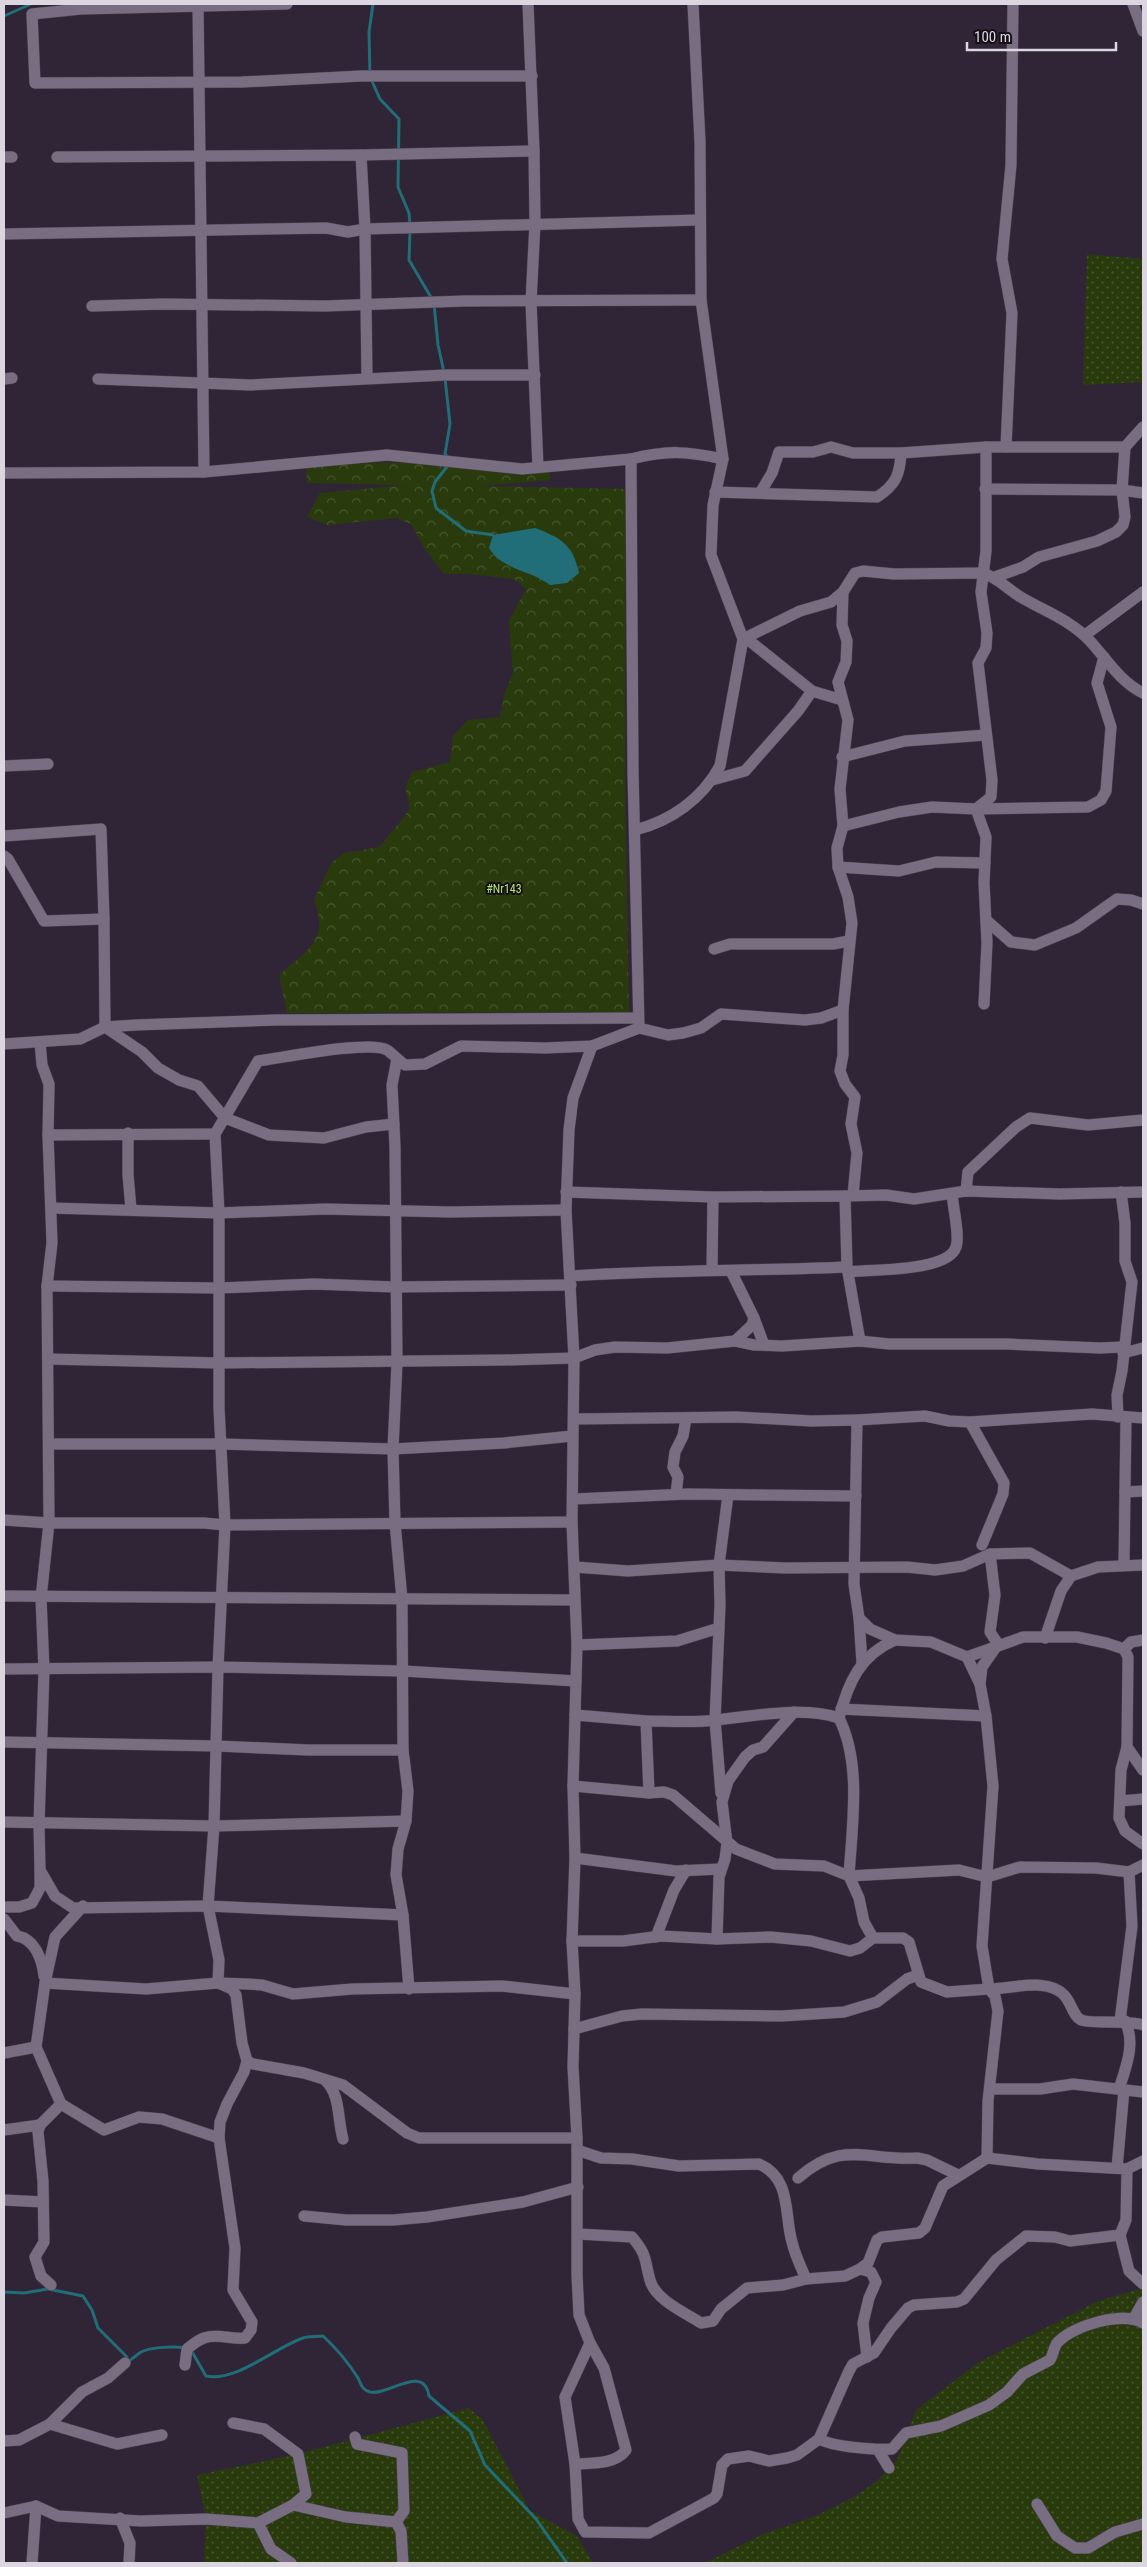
<svg xmlns="http://www.w3.org/2000/svg" width="1147" height="2567" font-family="'Roboto Condensed',sans-serif">
<defs>
<pattern id="grass-dots" width="8" height="8" patternUnits="userSpaceOnUse" patternTransform="scale(1.25)"><rect width="8" height="8" fill="#293b0d"/><path d="M2 2h.1M6 6h.1" fill="none" stroke="#475730" stroke-width="1.8" stroke-linecap="round"/></pattern>
<pattern id="park-crowns" width="20" height="18" patternUnits="userSpaceOnUse" patternTransform="scale(1.25)"><rect width="20" height="18" fill="#293b0d"/><path d="M2 6a3 3 0 1 1 6 0M12 15a3 3 0 1 1 6 0" fill="none" stroke="#475730"/></pattern>
</defs>
<rect width="100%" height="100%" fill="#2f2536"/>
<!-- grass -->
<g fill="url(#grass-dots)">
<polygon points="1087,254 1143,259 1143,382 1083,385"/>
<polygon points="1143,2288 1143,2563 705,2563 763,2534 816,2516 856,2496 878,2480 897,2460 916,2410 979,2362 1098,2301"/>
<polygon points="469,2408 483,2420 530,2511 577,2536 593,2563 204,2563 206,2519 197,2475 298,2454"/>
</g>
<!-- park -->
<path fill="url(#park-crowns)" d="M351,462l59,1 140,8v9l-69,6 145,3 -1,291 4,232 -342,1 -8,-38c27,-24 51,-35 35,-75l17,-37 13,-10 35,-6 25,-30 6,-10 -5,-19 7,-16 38,-10 3,-26 15,-16 32,-3 5,-26 8,-17 -4,-53 17,-32 -12,-10 -45,-5h-25l-20,-26 -13,-24 -14,-6 -70,7 -20,-8 13,-24 86,-8 -99,-2 -1,-15z"/>
<!-- water -->
<path fill="#216d78" d="M535,528c26,10 38,16 44,45l-12,10 -17,2c-19,-15 -48,-15 -61,-37l4,-13z"/>
<g fill="none" stroke-linecap="round" stroke-linejoin="round">
<!-- stream -->
<g stroke="#216d78" stroke-width="3">
<polyline points="373,4 369,32 370,77 380,99 399,119 398,187 409,213 410,225"/>
<polyline points="4,16 31,4"/>
<polyline points="410,231 409,260 432,299"/>
<polyline points="434,304 438,345 444,372"/>
<polyline points="445,378 450,424 445,454 448,457"/>
<polyline points="449,464 435,482 432,491 436,508 466,531 493,535"/>
<path d="M4,2292l20,1 24,-4 35,7 9,14 6,18 29,29 -2,6c7,-3 10,-7 16,-11 9,-5 35,-6 44,-4"/>
<path d="M191,2350l15,26c31,6 68,-28 97,-38 6,-2 13,-1 20,-2 14,13 25,26 35,42 3,6 4,12 12,14 18,4 54,-29 59,4l41,35 15,34 51,54 31,44"/>
</g>
<!-- minor casing -->
<g stroke="#4a4250" stroke-width="12">
<g id="minor">
<polyline points="198,4 204,472"/>
<polyline points="287,4 81,9 32,14 35,83 242,82 361,76 532,76"/>
<polyline points="528,4 534,151 535,223 531,302 538,467"/>
<polyline points="1133,4 1143,31"/>
<polyline points="361,155 534,151"/>
<polyline points="4,157 12,157"/>
<polyline points="4,234 326,228 348,232 365,229 361,155 57,157"/>
<polyline points="92,306 163,304 325,306 464,301 701,300"/>
<polyline points="367,378 365,229 699,220"/>
<polyline points="4,379 12,378"/>
<polyline points="98,379 251,385 445,375 535,375"/>
<polyline points="1006,447 1012,313 1002,259 1011,165 1013,4"/>
<path d="M631,459c37,-9 55,-8 92,0"/>
<polyline points="4,473 204,472 387,455 522,469 631,459 633,772 639,1028"/>
<polyline points="985,489 1122,490 1125,447"/>
<path d="M715,492l162,5c19,-12 23,-23 24,-44l85,-6"/>
<polyline points="760,493 772,473 779,452 813,452 831,447 853,453 901,453"/>
<polyline points="995,577 1023,567 1039,557 1097,541 1116,532 1123,525 1125,517 1122,490 1143,493"/>
<polyline points="1085,635 1143,592"/>
<polyline points="746,638 812,691 842,700"/>
<path d="M743,639l57,-28 31,-9 12,-10 12,-19 8,-2 31,3 89,-1c16,5 26,18 41,26 23,13 47,22 65,41 17,18 31,42 54,53"/>
<polyline points="842,757 905,741 986,735"/>
<polyline points="4,766 48,764"/>
<polyline points="712,780 745,771 798,711 812,691"/>
<polyline points="843,826 899,812 932,807 976,809 1088,807 1101,800 1106,791 1111,727 1097,683 1104,657"/>
<path d="M635,830c36,-9 67,-31 85,-64l23,-127 -32,-84 2,-50 10,-46 -22,-159 -1,-158 -7,-138"/>
<polyline points="4,836 101,829 104,919"/>
<polyline points="4,856 8,859 44,921 104,919 105,1027 142,1052 158,1068 179,1080 198,1086 225,1118 269,1135 324,1138 366,1127 394,1124"/>
<polyline points="838,867 899,871 936,862 985,863"/>
<polyline points="986,920 1011,942 1035,945 1076,928 1117,899 1131,900 1143,904"/>
<polyline points="714,949 730,944 833,944 849,941"/>
<polyline points="984,1004 987,943 984,883 986,837 976,809 991,797 992,780 978,663 986,648 987,633 981,592 986,551 986,447 1125,447 1143,427"/>
<polyline points="843,1010 843,1055 840,1071 845,1084 855,1097 851,1124 857,1153 853,1195"/>
<polyline points="40,1042 42,1065 49,1084 48,1135 52,1243 47,1286 49,1523 41,1598 44,1670 39,1824 40,1870 55,1896 73,1908 208,1906 403,1915"/>
<polyline points="4,1044 80,1039 105,1027 136,1025 276,1020 638,1018"/>
<polyline points="592,1046 573,1098 569,1130 566,1210 574,1358 572,1522 577,1645 573,1786 575,1858 572,1941 575,1994 573,2067 577,2138 577,2275 579,2315 590,2343 565,2397 575,2464 578,2519 585,2532 649,2533 714,2498 717,2494 722,2465 728,2459 749,2456 769,2461 787,2458 797,2455 819,2439"/>
<polyline points="397,1059 392,1085 395,1147 397,1363 393,1449 395,1523 402,1599 403,1750 408,1791 406,1821 398,1849 396,1875 403,1915 409,1989"/>
<polyline points="128,1133 128,1175 131,1209"/>
<polyline points="48,1135 215,1134"/>
<polyline points="966,1191 968,1172 1016,1127 1030,1118 1088,1125 1143,1120"/>
<polyline points="566,1192 713,1197"/>
<polyline points="845,1196 886,1195 914,1199 966,1191 1060,1194 1143,1192"/>
<polyline points="51,1208 219,1213 326,1209 450,1212 566,1210"/>
<polyline points="712,1270 713,1197 845,1196 847,1267 860,1341"/>
<polyline points="731,1271 754,1318 752,1325 735,1341"/>
<path d="M848,1272c24,-3 100,0 108,-25 4,-11 -3,-40 -4,-53"/>
<path d="M570,1276c93,-6 185,-5 277,-9"/>
<polyline points="47,1286 219,1288 314,1284 395,1287 571,1285"/>
<polyline points="754,1318 764,1345"/>
<polyline points="1123,1353 1143,1348"/>
<polyline points="48,1359 219,1363 505,1360 574,1358 595,1350 615,1347 667,1348 735,1341 754,1345 782,1346 860,1341 889,1344 1007,1344 1100,1348 1123,1347"/>
<polyline points="1118,1417 1117,1395 1122,1371 1132,1282 1125,1261 1125,1223 1121,1192"/>
<path d="M575,1419l162,-2 74,4 46,-1 -3,164 5,34 11,11 25,11 36,2 36,15 13,27 6,32 7,70 -11,160 7,43c22,0 58,-12 75,6 7,7 9,21 17,25 10,4 45,0 62,5"/>
<polyline points="857,1420 925,1416 949,1421 970,1422 1092,1414 1143,1418"/>
<polyline points="970,1422 1004,1483 1003,1494 982,1545"/>
<polyline points="50,1444 221,1444 393,1449 504,1443 572,1436"/>
<polyline points="1125,1492 1143,1491"/>
<polyline points="676,1494 678,1477 673,1467 675,1452 683,1436 686,1418"/>
<polyline points="574,1499 688,1494 856,1496"/>
<polyline points="4,1520 49,1523 204,1523 225,1525 572,1522"/>
<polyline points="1124,1565 1126,1417"/>
<polyline points="575,1567 628,1571 719,1565 786,1568 907,1567 935,1570 963,1566 990,1554 1030,1553 1071,1576 1098,1567 1143,1565"/>
<polyline points="4,1596 574,1600"/>
<polyline points="859,1618 862,1663"/>
<polyline points="1045,1638 1061,1591 1071,1576"/>
<polyline points="577,1645 677,1641 719,1628"/>
<polyline points="1124,1649 1131,1642 1143,1640"/>
<polyline points="967,1657 1023,1637 1077,1637 1106,1643 1124,1649 1128,1657 1127,1747 1121,1770 1119,1818 1125,1831 1143,1844"/>
<polyline points="4,1669 218,1667 403,1671 576,1681"/>
<polyline points="980,1684 982,1667 998,1644 990,1632 995,1595 990,1554"/>
<polyline points="841,1709 986,1716"/>
<polyline points="794,1712 763,1747 753,1750 745,1757 728,1781 722,1802 727,1843 725,1859 719,1877 717,1939 771,1937 811,1941 850,1951 860,1948 873,1938"/>
<polyline points="575,1715 646,1721 649,1793 664,1792 673,1795 736,1849 775,1864 824,1866 849,1876 859,1898 864,1922 873,1938 903,1938 909,1942 921,1982 947,1992 989,1989 995,1996 998,2011 988,2101 987,2158"/>
<path d="M839,1718c23,46 13,107 10,158l110,-6 28,7 33,-10 76,1 33,4 14,-7"/>
<path d="M646,1721c23,0 47,2 70,-1 37,-4 87,-14 123,-2 9,-35 21,-63 56,-78"/>
<polyline points="4,1742 217,1746 308,1750 403,1750"/>
<polyline points="1127,1747 1143,1770"/>
<polyline points="573,1786 649,1793"/>
<polyline points="721,1793 715,1720 720,1605 719,1565 728,1495"/>
<polyline points="1120,1801 1143,1799"/>
<polyline points="4,1822 214,1826 406,1821"/>
<polyline points="575,1858 676,1871 721,1869"/>
<polyline points="4,1907 19,1907 32,1903 40,1888 40,1871"/>
<path d="M4,1919l13,17c18,3 25,23 27,40"/>
<polyline points="656,1937 674,1890 686,1870"/>
<polyline points="572,1941 623,1941 661,1936 717,1939"/>
<polyline points="45,1983 146,1989 218,1983 247,1984 262,1985 293,1994 352,1989 502,1986 575,1994"/>
<polyline points="1120,2021 1132,1926 1129,1872"/>
<polyline points="574,2029 622,2016 642,2014 782,2016 844,2012 877,2002 907,1979 918,1975"/>
<polyline points="4,2053 36,2047"/>
<polyline points="247,2061 253,2064 304,2073 343,2085 407,2133 419,2138 577,2138"/>
<path d="M325,2080c16,15 12,38 18,59"/>
<polyline points="990,2089 1040,2089 1073,2084 1143,2092"/>
<path d="M1119,2089c7,-22 17,-46 6,-68"/>
<polyline points="61,2104 104,2130 139,2117 162,2119 219,2138"/>
<polyline points="4,2130 40,2125"/>
<path d="M577,2150l24,8 31,1 47,7 80,-2c33,14 25,51 33,78 3,13 9,25 14,37"/>
<polyline points="1117,2168 1124,2090"/>
<polyline points="1127,2169 1143,2161"/>
<path d="M798,2178c44,-39 68,-17 119,-20l10,2 31,15"/>
<polyline points="4,2200 43,2202"/>
<polyline points="304,2216 346,2220 393,2220 427,2217 523,2202 578,2187"/>
<path d="M578,2234l54,3c16,19 12,22 18,43 5,20 36,33 51,43l12,-2 8,-12 26,-21 36,-3 23,-6 39,-3 15,-7 8,-6 9,-23 5,-3 37,-4 6,-5 18,-42 44,-28 51,6 89,5 -1,51 -6,15 -50,6 -15,-4 -29,-1 -30,24 -32,39 -7,3 -43,3 -6,3 -17,20 -17,25 -21,11 -4,7 -30,68c15,8 55,11 73,10l14,-16 35,-7 48,-21 18,-13 16,-18 27,-14c3,-5 4,-13 7,-17 16,-18 66,-32 86,-20"/>
<polyline points="1120,2235 1129,2271 1143,2284"/>
<polyline points="860,2269 871,2272 876,2282 869,2298 863,2323 867,2357"/>
<polyline points="51,2285 41,2276 35,2257 44,2242 43,2181 38,2132 40,2125 61,2104 36,2047 45,1983 55,1937 83,1906"/>
<polyline points="1134,2318 1143,2302"/>
<path d="M185,2365l2,-16c5,-4 11,-9 17,-11 14,-5 28,2 41,0l6,-8 1,-8 -19,-32 2,-42 -16,-110 1,-16 7,-18 17,-32 3,-11 -5,-18 -6,-48 -4,-6 -14,-6 1,-23 -11,-54 6,-80 4,-159 7,-142 -6,-117v-195l-4,-79 43,-73c24,-3 111,-21 129,-11 6,4 12,11 18,15l20,-1 36,-18 84,2 47,-2 47,-18 29,7 15,-2 18,-5 20,-14 84,6 16,-2 22,-8 9,-87 -4,-26 -10,-30 -1,-19 6,-22 -3,-37 8,-69 -10,-38 8,-20 1,-21 -5,-16 1,-33"/>
<polyline points="233,2423 264,2429 298,2454 306,2494 293,2505"/>
<polyline points="50,2424 82,2392 108,2378 125,2363"/>
<polyline points="355,2437 357,2444 402,2453 404,2511 396,2522"/>
<polyline points="4,2441 19,2440 50,2424 117,2444 162,2435"/>
<polyline points="878,2450 889,2468"/>
<path d="M575,2464c16,-1 40,1 51,-14l-22,-82 -14,-25"/>
<polyline points="1037,2504 1057,2536 1075,2548 1088,2548 1115,2532 1143,2524"/>
<polyline points="4,2513 36,2506 58,2516 141,2521 206,2519 258,2523 293,2505 346,2517 396,2522 401,2531 403,2563"/>
<polyline points="120,2518 130,2543 129,2563"/>
<polyline points="258,2523 271,2549 291,2563"/>
<polyline points="32,2563 36,2506"/>
</g>
</g>
<!-- minor -->
<use href="#minor" stroke="#786d81" stroke-width="11"/>
</g>
<g text-anchor="middle" dominant-baseline="central" stroke-width="4" stroke-linejoin="round" paint-order="stroke">
<!-- park labels -->
<g font-size="12" fill="#b1e371" stroke="#151018">
<text x="504" y="889">#Nr143</text>
</g>
</g>
<!-- border -->
<rect width="1147" height="2567" fill="none" stroke="#dcd6e1" stroke-width="10"/>
<!-- scale -->
<path d="M967 42v8h149v-8" fill="none" stroke="#dcd6e1" stroke-width="2.5"/>
<text x="974" y="42" font-size="15" fill="#dcd6e1" stroke="#151018" stroke-width="4" paint-order="stroke">100 m</text>
</svg>
